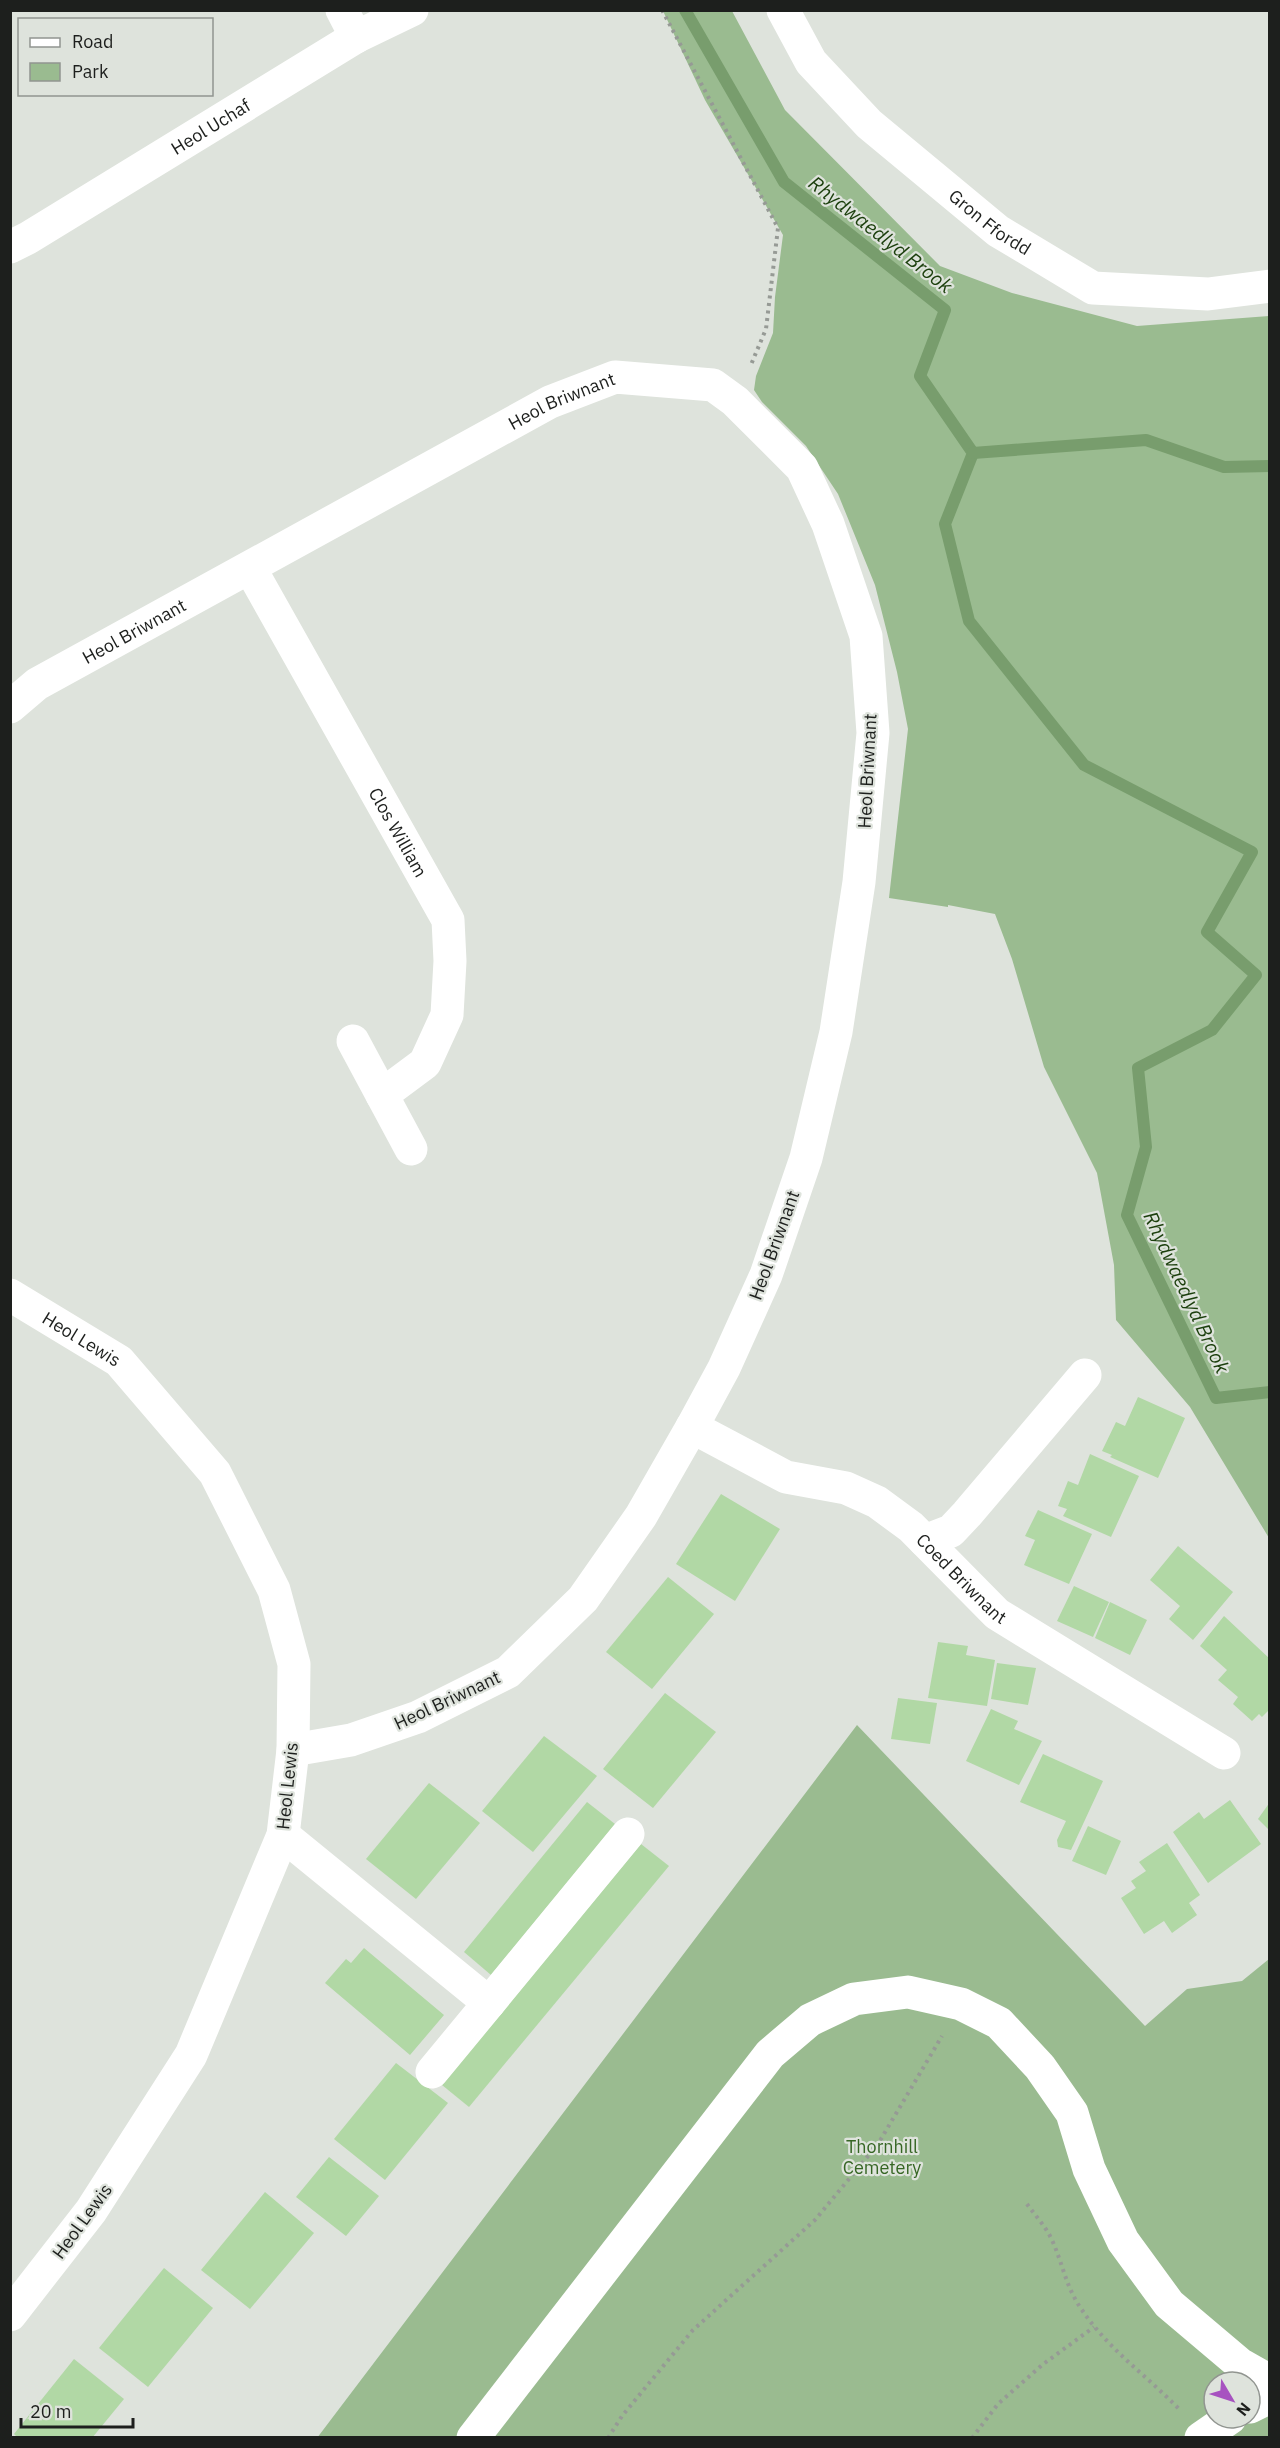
<svg xmlns="http://www.w3.org/2000/svg" width="1280" height="2448" font-family="'IBM Plex Sans',sans-serif">
<rect width="100%" height="100%" fill="#dee3dc"/>
<!-- green -->
<g fill="#9abb90" fill-rule="evenodd">
<polygon points="663,11 732,11 785,110 940,266 1012,293 1137,326 1269,316 1269,1538 1190,1407 1116,1320 1114,1265 1097,1173 1044,1067 1012,959 995,914 948,905 948,907 889,898 908,729 897,672 875,585 838,494 806,446 762,402 754,390 756,376 773,333 775,297 783,235 705,100"/>
<path d="M857,1725l288,301 42,-37 55,-8 27,-22v478l-952,1zM1214,2382h36v36h-36z"/>
</g>
<g fill="none" stroke-linecap="round" stroke-linejoin="round">
<!-- stream -->
<g stroke="#789d6d" stroke-width="12">
<polyline points="685,10 784,182 945,310 920,376 973,453 945,524 969,621 1084,765 1252,852 1207,932 1256,975 1212,1030 1138,1068 1146,1147 1127,1215 1216,1398 1270,1392"/>
<polyline points="973,453 1146,440 1224,467 1270,466"/>
</g>
</g>
<!-- building -->
<g fill="#b1d8a5">
<polygon points="1138,1397 1185,1418 1158,1478 1110,1457 1112,1455 1102,1451 1116,1422 1125,1426"/>
<polygon points="1090,1454 1139,1476 1111,1537 1063,1516 1067,1509 1058,1506 1068,1481 1078,1485"/>
<polygon points="721,1494 780,1529 735,1601 676,1564"/>
<polygon points="1038,1510 1092,1534 1069,1584 1024,1565 1035,1540 1025,1536"/>
<polygon points="1178,1546 1233,1592 1193,1640 1169,1619 1180,1606 1150,1580"/>
<polygon points="668,1577 714,1614 652,1689 606,1652"/>
<polygon points="1074,1586 1109,1602 1093,1637 1057,1621"/>
<polygon points="1110,1602 1147,1620 1130,1655 1095,1638"/>
<polygon points="1224,1616 1270,1659 1270,1709 1262,1717 1259,1714 1252,1721 1233,1704 1238,1697 1218,1680 1227,1670 1200,1646"/>
<polygon points="938,1642 968,1646 966,1655 995,1660 987,1706 928,1698"/>
<polygon points="997,1663 1036,1668 1028,1705 991,1699"/>
<polygon points="665,1693 716,1732 653,1808 603,1769"/>
<polygon points="898,1698 937,1703 930,1744 891,1739"/>
<polygon points="991,1709 1018,1721 1014,1729 1042,1741 1019,1785 966,1761"/>
<polygon points="544,1736 597,1776 533,1852 482,1811"/>
<polygon points="1043,1754 1103,1781 1071,1850 1058,1847 1057,1840 1066,1821 1020,1802"/>
<polygon points="429,1783 480,1823 416,1899 366,1859"/>
<polygon points="1230,1800 1261,1844 1208,1883 1173,1832 1199,1812 1204,1819"/>
<polygon points="587,1802 615,1824 491,1975 464,1952"/>
<polygon points="1270,1802 1270,1831 1258,1819"/>
<polygon points="1088,1826 1121,1841 1106,1875 1072,1861"/>
<polygon points="1167,1843 1200,1895 1189,1903 1197,1915 1172,1933 1164,1921 1144,1934 1121,1898 1136,1888 1131,1881 1146,1871 1139,1862"/>
<polygon points="641,1844 669,1866 469,2107 442,2085"/>
<polygon points="364,1948 444,2015 410,2055 325,1983 346,1959 351,1963"/>
<polygon points="396,2063 448,2103 385,2180 334,2139"/>
<polygon points="329,2157 379,2196 346,2236 296,2197"/>
<polygon points="265,2192 314,2233 250,2309 201,2270"/>
<polygon points="164,2268 213,2308 148,2387 99,2348"/>
<polygon points="74,2359 124,2399 92,2438 18,2438 14,2434"/>
</g>
<g fill="none" stroke-linecap="round" stroke-linejoin="round">
<!-- path -->
<g stroke="#969a95" stroke-width="4" stroke-dasharray="3 4.5" stroke-linecap="butt">
<polyline points="662,10 778,228 766,329 750,367"/>
<path d="M1027,2204c8,11 18,22 24,34 12,25 14,48 31,72 27,40 65,66 97,99"/>
<polyline points="608,2438 622,2416 693,2330 815,2220 878,2144 942,2036"/>
<polyline points="972,2438 998,2404 1042,2365 1094,2327"/>
</g>
<!-- minor -->
<g stroke="#fff" stroke-width="33">
<polyline points="342,10 356,37"/>
<path id="s1" d="M783,10l28,52 58,62 129,107 95,57 115,6 62,-8"/>
<path id="s2" d="M10,247l18,-9 328,-201 56,-27"/>
<path id="s3" d="M250,568l198,352 2,41 -3,54 -22,48 -43,32"/>
<path id="s4" d="M10,707l27,-23 513,-282 65,-25 98,8 22,16 67,67 26,56 38,112 7,97 -14,149 -23,150 -30,126 -40,117 -42,93 -32,59 -51,89 -58,83 -75,73 -90,45 -67,23 -58,10"/>
<polyline points="353,1041 411,1149"/>
<path id="s5" d="M10,1295l109,66 96,112 59,117 20,74 -1,86 -10,85 -92,220 -100,156 -81,104"/>
<path id="s6" d="M692,1427l94,50 60,11 31,14 34,25 86,87 227,139"/>
<polyline points="925,1541 951,1531 967,1514 1085,1375"/>
<polyline points="283,1835 489,2003 628,1834"/>
<polyline points="432,2072 489,2003"/>
<polyline points="1250,2407 1270,2397"/>
<polyline points="473,2438 770,2054 810,2020 854,1999 908,1992 961,2004 999,2023 1040,2067 1072,2113 1089,2169 1123,2241 1169,2304 1240,2364 1270,2381"/>
<polyline points="1201,2438 1230,2418"/>
</g>
</g>
<g text-anchor="middle" dominant-baseline="central" stroke-width="4.5" stroke-linejoin="round" paint-order="stroke">
<!-- street labels -->
<g font-size="18" fill="#1d1f1d" stroke="#dee3dc">
<text stroke="none"><textPath href="#s2" startOffset="234">Heol Uchaf</textPath></text>
<text stroke="none"><textPath href="#s1" startOffset="300">Gron Ffordd</textPath></text>
<text stroke="none"><textPath href="#s4" startOffset="632">Heol Briwnant</textPath></text>
<text stroke="none"><textPath href="#s4" startOffset="146">Heol Briwnant</textPath></text>
<text transform="translate(867 771) rotate(-87)">Heol Briwnant</text>
<text stroke="none"><textPath href="#s3" startOffset="303">Clos William</textPath></text>
<text transform="translate(774 1245) rotate(-70)">Heol Briwnant</text>
<text stroke="none"><textPath href="#s5" startOffset="84">Heol Lewis</textPath></text>
<text stroke="none"><textPath href="#s6" startOffset="316">Coed Briwnant</textPath></text>
<text transform="translate(447 1700) rotate(-25)">Heol Briwnant</text>
<text transform="translate(287 1786) rotate(-84)">Heol Lewis</text>
<text transform="translate(82 2221) rotate(-54)">Heol Lewis</text>
</g>
<!-- park labels -->
<g font-size="18" fill="#366624" stroke="#dee3dc">
<text x="882" y="2146">Thornhill<tspan x="882" dy="21">Cemetery</tspan></text>
</g>
<!-- water labels -->
<g font-size="20" font-style="italic" fill="#1b3f0c" stroke="#dee3dc">
<text transform="translate(881 234) rotate(38)">Rhydwaedlyd Brook</text>
<text transform="translate(1187 1292) rotate(65)">Rhydwaedlyd Brook</text>
</g>
</g>
<!-- border -->
<rect width="1280" height="2448" fill="none" stroke="#1d1f1d" stroke-width="24"/>
<!-- legend -->
<rect x="18" y="18" width="195" height="78" fill="#dee3dc" stroke="#919590" stroke-width="1.5"/>
<rect x="30" y="38" width="30" height="9" fill="#ffffff" stroke="#919590" stroke-width="1.5"/>
<text x="72" y="48" font-size="18" fill="#1d1f1d">Road</text>
<rect x="30" y="63" width="30" height="18" fill="#9abb90" stroke="#919590" stroke-width="1.5"/>
<text x="72" y="78" font-size="18" fill="#1d1f1d">Park</text>
<!-- north arrow -->
<g transform="translate(1232 2400) rotate(129)"><circle r="28" fill="#dee3dc" stroke="#919590" stroke-width="1.5"/>
<path d="M0-4.5L10 22L0 15L-10 22Z" fill="#a752c0"/>
<text y="-9" font-size="16" font-weight="bold" text-anchor="middle" fill="#1d1f1d">N</text>
</g>
<!-- scale -->
<path d="M21 2418v9h112v-9" fill="none" stroke="#1d1f1d" stroke-width="3"/>
<text x="30" y="2418" font-size="18" fill="#1d1f1d" stroke="#dee3dc" stroke-width="4.5" paint-order="stroke">20 m</text>
</svg>
